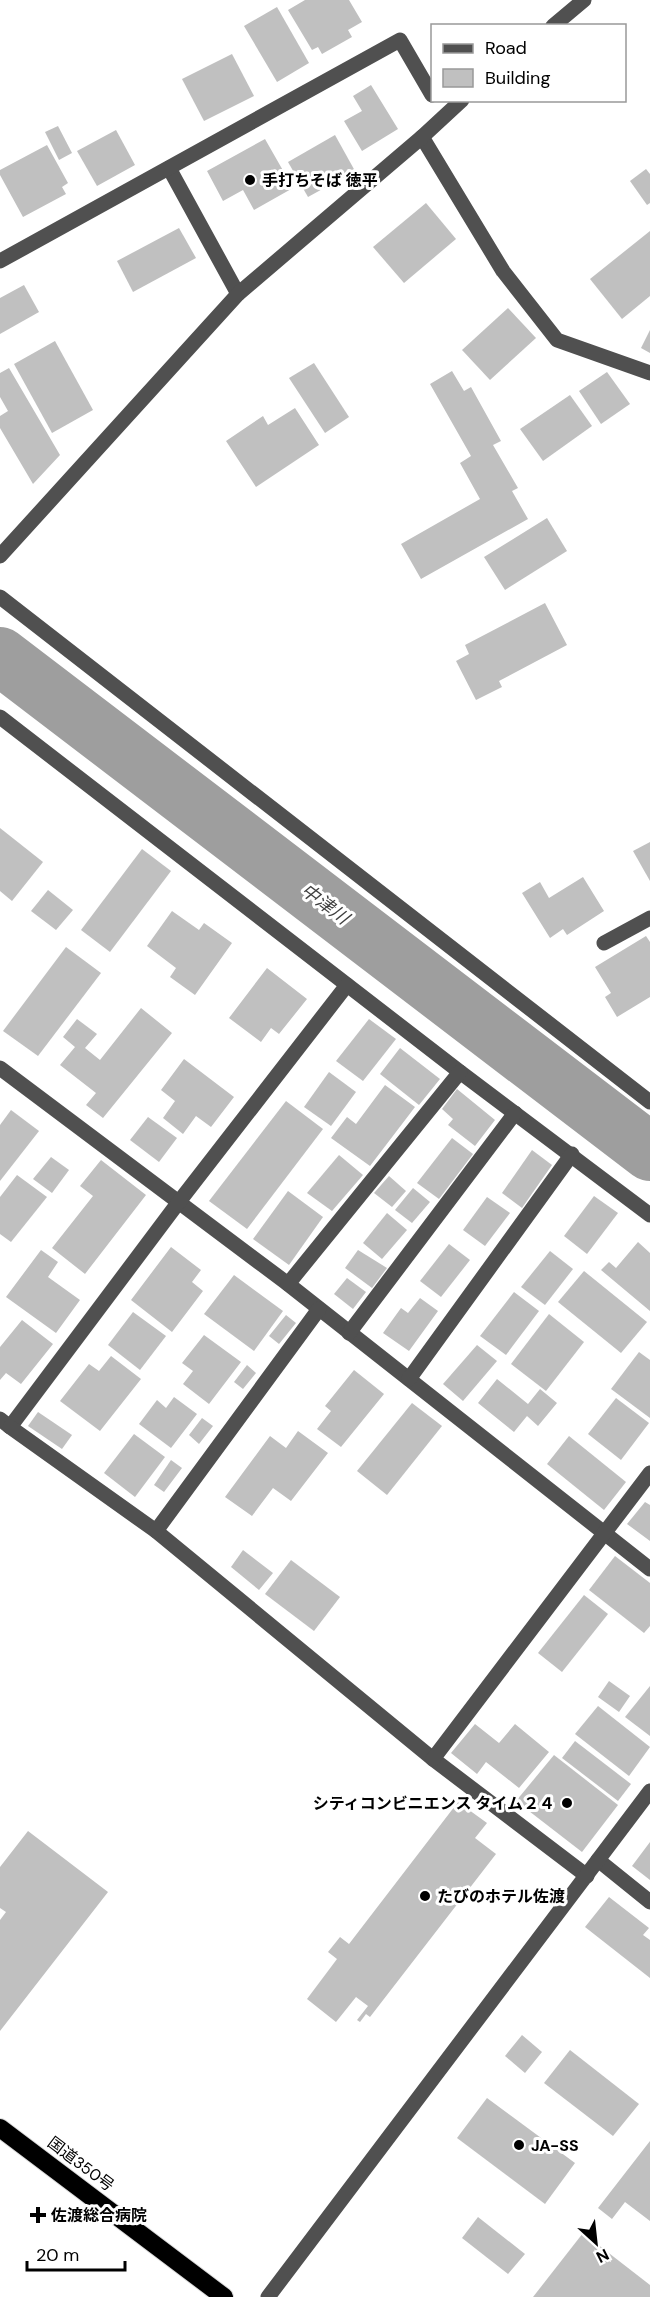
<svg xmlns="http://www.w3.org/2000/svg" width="650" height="2297" font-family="'DM Sans','Noto Sans JP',sans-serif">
<rect width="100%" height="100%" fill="#fff"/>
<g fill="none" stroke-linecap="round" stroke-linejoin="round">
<!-- river -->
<polyline stroke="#9e9e9e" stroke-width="58" points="0,656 650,1152"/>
</g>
<!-- building -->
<g fill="#c0c0c0">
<polygon points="305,0 349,0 362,22 348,30 352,37 322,54 318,47 312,50 288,10"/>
<polygon points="277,7 309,63 277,82 244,26"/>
<polygon points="232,54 254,96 204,121 182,79"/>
<polygon points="371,85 398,129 362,151 344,121 362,111 353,96"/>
<polygon points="58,126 72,153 59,160 45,132"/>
<polygon points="116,130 135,165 97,186 77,151"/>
<polygon points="335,135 355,171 308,197 288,162"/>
<polygon points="265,139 293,188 254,210 243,190 223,201 207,171"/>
<polygon points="47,145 68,183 62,187 66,194 23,217 0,175 0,170"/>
<polygon points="646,169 650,174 650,203 647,205 630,181"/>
<polygon points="426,203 456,239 404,283 373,247"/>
<polygon points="179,228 196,258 133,292 117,261"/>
<polygon points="650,231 650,296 622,319 590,279"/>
<polygon points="24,285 39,312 0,334 0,298"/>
<polygon points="508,308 536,338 490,380 462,350"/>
<polygon points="650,330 650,353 641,348"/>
<polygon points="55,341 93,410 52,433 14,364"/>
<polygon points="314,363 349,417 325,433 289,378"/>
<polygon points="9,368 60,455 33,484 0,428 0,416 8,411 0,397 0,373"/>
<polygon points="452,371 464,391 471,387 501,441 493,445 518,488 512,491 528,519 421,579 401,544 480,499 460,463 471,456 430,384"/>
<polygon points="607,372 630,404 601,424 579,391"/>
<polygon points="570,395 592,426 543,461 520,429"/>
<polygon points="295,408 319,445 256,487 226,441 263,416 268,425"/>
<polygon points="547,518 567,551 505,590 484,557"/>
<polygon points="545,603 567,645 499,681 502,687 476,700 456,661 469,654 465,645"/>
<polygon points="0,828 43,862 12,901 0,891"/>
<polygon points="650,842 650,881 633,851"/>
<polygon points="142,849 171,871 110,952 81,930"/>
<polygon points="583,877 604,911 567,935 563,929 550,938 522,893 540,882 549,898"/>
<polygon points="48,890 73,910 56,930 31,911"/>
<polygon points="172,911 199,930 204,923 232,943 195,995 170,977 176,968 147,946"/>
<polygon points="646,936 650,942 650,997 617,1017 605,997 611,993 595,967"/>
<polygon points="66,947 101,973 38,1056 3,1031"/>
<polygon points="267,968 307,999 279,1034 271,1028 261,1042 229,1018"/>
<polygon points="141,1008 172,1033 103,1118 86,1105 96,1093 60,1065 75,1047 63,1037 77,1019 97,1034 85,1048 100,1060"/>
<polygon points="369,1019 396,1039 363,1081 336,1061"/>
<polygon points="400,1048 440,1079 419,1105 380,1074"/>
<polygon points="184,1059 234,1097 211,1127 196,1116 183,1134 163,1118 175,1101 161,1090"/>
<polygon points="329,1072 356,1092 331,1126 304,1107"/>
<polygon points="385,1085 415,1107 370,1166 331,1138 347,1117 356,1124"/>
<polygon points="457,1089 495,1120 475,1146 448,1125 453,1119 442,1109"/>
<polygon points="286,1101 323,1129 247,1229 209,1201"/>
<polygon points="11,1110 39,1131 0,1181 0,1125"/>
<polygon points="148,1117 177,1138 159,1162 130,1140"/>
<polygon points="452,1138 473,1154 439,1199 417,1183"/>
<polygon points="532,1150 552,1165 522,1208 502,1193"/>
<polygon points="339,1155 363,1175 332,1211 307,1193"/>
<polygon points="51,1157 69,1170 52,1193 33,1179"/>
<polygon points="101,1160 146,1195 85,1274 52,1248 93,1196 80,1186"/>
<polygon points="17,1175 47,1197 11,1242 0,1234 0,1197"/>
<polygon points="389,1176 406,1191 392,1207 374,1193"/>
<polygon points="413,1188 430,1202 412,1223 395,1210"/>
<polygon points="288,1191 323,1217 289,1265 253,1239"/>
<polygon points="594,1196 618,1213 587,1254 564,1236"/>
<polygon points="487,1197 510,1213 485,1246 463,1230"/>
<polygon points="387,1213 407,1230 382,1259 363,1243"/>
<polygon points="638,1242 650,1253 650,1311 601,1270 609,1262 616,1268"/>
<polygon points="449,1244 470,1260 441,1297 420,1281"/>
<polygon points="171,1247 201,1270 192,1282 203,1291 172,1332 131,1300"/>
<polygon points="41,1250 58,1262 48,1277 80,1300 56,1333 6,1297"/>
<polygon points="358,1250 387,1268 372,1288 345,1268"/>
<polygon points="550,1251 573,1269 545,1305 521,1287"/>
<polygon points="584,1271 647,1322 621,1353 558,1302"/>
<polygon points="234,1275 283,1311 254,1351 204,1314"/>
<polygon points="347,1278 366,1292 353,1309 334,1294"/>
<polygon points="514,1292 539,1311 506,1355 480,1336"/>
<polygon points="420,1298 438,1311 409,1351 383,1333 401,1308 408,1313"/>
<polygon points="133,1312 166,1336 140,1370 108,1345"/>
<polygon points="549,1314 584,1342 546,1391 511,1364"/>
<polygon points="286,1315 296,1323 279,1344 269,1336"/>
<polygon points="22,1320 53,1344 21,1384 6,1373 0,1380 0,1347"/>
<polygon points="204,1335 241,1362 209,1404 183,1384 193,1371 182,1363"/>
<polygon points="477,1345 497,1361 463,1401 443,1384"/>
<polygon points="639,1352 650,1360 650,1418 611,1389"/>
<polygon points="111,1356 141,1379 100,1431 60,1401 89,1364 99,1371"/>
<polygon points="247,1365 256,1373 243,1389 234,1382"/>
<polygon points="354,1370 384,1394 341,1447 317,1429 331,1411 325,1406"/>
<polygon points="497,1379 528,1404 540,1389 557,1403 538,1426 527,1416 514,1432 478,1403"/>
<polygon points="174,1397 197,1414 171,1448 139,1424 157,1400 166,1408"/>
<polygon points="616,1398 649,1423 621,1460 588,1434"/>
<polygon points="412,1403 442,1426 387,1495 357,1471"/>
<polygon points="38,1412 72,1435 62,1449 28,1426"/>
<polygon points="202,1418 213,1426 199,1444 189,1435"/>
<polygon points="298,1431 328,1453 291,1501 273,1488 252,1516 225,1497 270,1436 286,1448"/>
<polygon points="134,1434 165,1457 135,1497 104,1473"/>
<polygon points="569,1436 626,1482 604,1510 547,1464"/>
<polygon points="171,1460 182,1468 164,1492 154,1485"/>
<polygon points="645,1502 650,1505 650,1541 627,1524"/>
<polygon points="243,1550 273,1573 259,1590 231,1567"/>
<polygon points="615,1556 650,1583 650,1626 644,1633 589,1590"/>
<polygon points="291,1560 340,1597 314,1631 265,1594"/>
<polygon points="584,1595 608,1614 562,1672 538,1653"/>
<polygon points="609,1681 630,1696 619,1712 598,1697"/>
<polygon points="650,1686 650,1736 625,1717"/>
<polygon points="598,1706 650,1747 629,1776 575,1734"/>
<polygon points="475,1724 499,1743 515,1724 549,1752 519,1788 486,1762 477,1774 451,1753"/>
<polygon points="575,1741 631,1784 618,1801 562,1758"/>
<polygon points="554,1755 618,1805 582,1852 516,1801"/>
<polygon points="458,1802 487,1823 475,1838 496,1854 370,2017 366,2014 360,2022 357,2020 368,2006 356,1997 336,2022 307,1999 337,1959 328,1952 340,1937 349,1944"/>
<polygon points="28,1831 108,1892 0,2031 0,1920 6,1912 0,1908 0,1867"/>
<polygon points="650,1842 650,1880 632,1866"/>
<polygon points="609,1897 649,1928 643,1935 650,1940 650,1978 585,1927"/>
<polygon points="522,2035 542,2052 525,2073 505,2056"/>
<polygon points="570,2050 639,2104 613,2136 544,2083"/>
<polygon points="487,2098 575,2163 545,2204 457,2138"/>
<polygon points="650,2141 650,2221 625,2202 612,2219 598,2208"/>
<polygon points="478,2217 525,2254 508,2274 462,2238"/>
<polygon points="583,2233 650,2285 650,2297 533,2297"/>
</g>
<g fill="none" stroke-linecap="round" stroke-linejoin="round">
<!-- highway casing -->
<g stroke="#dbdbdb" stroke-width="20">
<polyline id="highway" points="0,2128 224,2297"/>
</g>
<!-- minor -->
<g stroke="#505050" stroke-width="15">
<polyline points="553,26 584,0"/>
<polyline points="422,137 503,271 557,340 650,373"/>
<polyline points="169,168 238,294"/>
<polyline points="0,261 400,40 432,95"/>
<polyline points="0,556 238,294 422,137 462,100"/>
<polyline points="0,597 650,1102"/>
<polyline points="0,717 460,1072 650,1215"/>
<polyline points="604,943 650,918"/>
<polyline points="0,1068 288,1284 650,1569"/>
<polyline points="288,1284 460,1072"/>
<polyline points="349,1333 515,1113"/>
<polyline points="409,1379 572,1154"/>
<polyline points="0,1419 10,1427 178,1203 347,985"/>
<polyline points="10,1427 156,1531 433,1759 587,1876"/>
<polyline points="156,1531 319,1309"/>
<polyline points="433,1759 650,1473"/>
<polyline points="598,1860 650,1902"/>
<polyline points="268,2297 650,1791"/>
</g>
<!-- highway -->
<use href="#highway" stroke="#000" stroke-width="18"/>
</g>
<!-- markers -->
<g fill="#000" stroke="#fff" stroke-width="2">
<circle cx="250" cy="180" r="6"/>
<circle cx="567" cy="1803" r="6"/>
<circle cx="425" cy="1896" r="6"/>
<circle cx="519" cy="2145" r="6"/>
<path d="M35 2206h6v6h6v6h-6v6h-6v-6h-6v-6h6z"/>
</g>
<g text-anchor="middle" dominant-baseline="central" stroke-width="6" stroke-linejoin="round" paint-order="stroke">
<!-- poi labels -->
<g font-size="16" font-weight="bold" fill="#000" stroke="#fff" text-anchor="start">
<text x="262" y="180">手打ちそば 徳平</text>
<text x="555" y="1803" text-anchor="end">シティコンビニエンス タイム２４</text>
<text x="437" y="1896">たびのホテル佐渡</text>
<text x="531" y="2145">JA-SS</text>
<text x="51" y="2215">佐渡総合病院</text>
</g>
<!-- street labels -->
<g font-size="16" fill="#000" stroke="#fff">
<text transform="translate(81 2164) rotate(37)">国道350号</text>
</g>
<!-- water labels -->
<g font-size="18" font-style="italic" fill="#3f3f3f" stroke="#fff">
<text transform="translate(325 904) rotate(37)">中津川</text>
</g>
</g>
<!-- legend -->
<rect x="431" y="24" width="195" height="78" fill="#ffffff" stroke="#999999" stroke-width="1.5"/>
<rect x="443" y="44" width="30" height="9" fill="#505050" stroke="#999999" stroke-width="1.5"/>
<text x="485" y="54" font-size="18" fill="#000000">Road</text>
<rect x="443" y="69" width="30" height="18" fill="#c0c0c0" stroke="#999999" stroke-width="1.5"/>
<text x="485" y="84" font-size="18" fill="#000000">Building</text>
<!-- north arrow -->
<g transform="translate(596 2243) rotate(153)" stroke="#ffffff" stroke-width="4.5" paint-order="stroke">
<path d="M0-4.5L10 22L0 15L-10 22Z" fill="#000000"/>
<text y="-9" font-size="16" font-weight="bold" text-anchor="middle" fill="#000000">N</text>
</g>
<!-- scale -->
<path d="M27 2261v9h98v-9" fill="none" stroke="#000000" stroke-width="3"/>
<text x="36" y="2261" font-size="18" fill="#000000" stroke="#ffffff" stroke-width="4.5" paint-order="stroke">20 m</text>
</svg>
